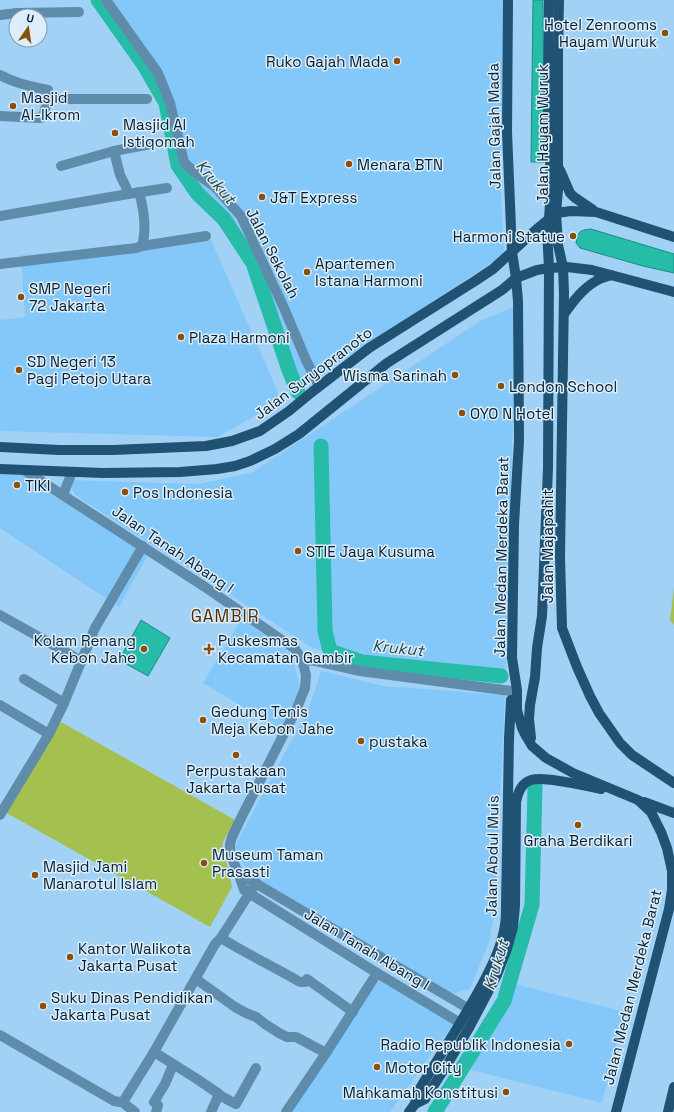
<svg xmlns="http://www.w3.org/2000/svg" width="674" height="1112" font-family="'Space Grotesk',sans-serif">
<rect width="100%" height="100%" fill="#a2d1f6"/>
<!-- built -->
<g fill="#84c8fa">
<polygon points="105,0 504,0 500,177 504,255 301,387 257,257 237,224 208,198 184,165 169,96"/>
<polygon points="211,240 282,401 217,437 0,431 0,320 25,317 21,255"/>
<polygon points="516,306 506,670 334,655 311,647 75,495 67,480 199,484 253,472 480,321"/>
<polygon points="0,473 29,475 148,555 119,607 0,528"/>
<polygon points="242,618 292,655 302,694 285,732 203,683"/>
<polygon points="321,671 384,686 505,695 495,909 489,942 470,989 452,994 248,873 234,847 309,708"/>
<polygon points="374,973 454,1023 390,1112 284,1112"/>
<polygon points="515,984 625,1012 602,1103 468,1069 499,1021"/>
</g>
<!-- green -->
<g fill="#a4c04e">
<polygon points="674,588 674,625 670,620"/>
<polygon points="61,722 235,820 222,844 223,849 230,877 232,887 210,927 5,812"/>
</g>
<!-- water -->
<g fill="#26bca8" stroke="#1c8d84">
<polygon points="533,0 543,0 544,162 531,162"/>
<path d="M591,229l83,25v19l-31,-7 -63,-18 -4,-5c2,-11 3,-13 15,-14z"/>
<polygon points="141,620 170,638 148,676 119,660"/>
</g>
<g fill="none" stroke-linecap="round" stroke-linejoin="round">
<!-- river -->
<g stroke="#26bca8" stroke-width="15">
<polyline points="98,0 144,65 166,103 178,165 197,193 224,219 253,263 289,370 298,392"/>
<polyline points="321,446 325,631 330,651 362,662 501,676"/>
<polyline points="435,1112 504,1001 532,905 535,787"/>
</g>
<!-- minor -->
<g stroke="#608cac" stroke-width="10">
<polyline points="106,0 158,73 170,103 184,162 193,171 215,187 241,216 284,308 306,360 319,386"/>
<polyline points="0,15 17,13 79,12"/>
<path d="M0,75c17,9 30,11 48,15v9h99"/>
<polyline points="0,116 40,118 43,117 48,99"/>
<polyline points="114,151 120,175 126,187 128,194"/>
<polyline points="61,166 114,151 151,144"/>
<polyline points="0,216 128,194 167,188"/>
<polyline points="142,246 206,236"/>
<path d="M0,264l136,-16 6,-2c5,-17 2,-36 -3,-54"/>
<polyline points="24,470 205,587 295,649 302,660 306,675 305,688 297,708 241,818 232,837 230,844 230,853 239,875 244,890 377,973 467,1027"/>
<polyline points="63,495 72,472"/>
<polyline points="0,615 71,655 80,661 80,663"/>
<polyline points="302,660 316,661 360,671 511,691"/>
<polyline points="24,679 64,703"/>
<polyline points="0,705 49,734"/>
<polyline points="0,815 49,734 64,703 95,628 143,546"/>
<polyline points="239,875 250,880 476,1013"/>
<path d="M221,938c26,16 53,29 79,44h5l2,-3 46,33"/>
<polyline points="196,979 235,1007 246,1013 256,1017 265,1024 279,1033 287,1037 296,1037 326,1053"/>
<polyline points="0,1035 114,1101 120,1102 123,1102 154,1052 215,944 221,938 256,883"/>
<polyline points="154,1052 197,1079 219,1094 211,1112"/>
<polyline points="219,1095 236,1104 256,1068"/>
<polyline points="122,1102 135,1112"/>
<polyline points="156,1112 158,1105 154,1102 165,1084 173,1065"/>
<polyline points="286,1112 326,1053 377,973"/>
</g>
<!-- major -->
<g stroke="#205274" stroke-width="10">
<polyline points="508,0 507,132 512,252 516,278 518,301 519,441 514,524 512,658 517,690 517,710 522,728 526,736 532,746 546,758 573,773 638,800 651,812 661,832 667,848 672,871 672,890 669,909 616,1112"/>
<polyline points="559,0 558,50 558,190 556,213 558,245 563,267 564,293 560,557 562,628 577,667 590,696 599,713 620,743 632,755 674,783"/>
<polyline points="560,170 570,193 574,197 593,210"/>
<path d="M564,314c9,-12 18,-25 32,-33 4,-3 10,-4 15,-6"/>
<polyline points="0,447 59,450 113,450 206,446 232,441 260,431 289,411 312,392 369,348 475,281 493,269 538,228 556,213 571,211 596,212 674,237"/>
<polyline points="0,469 103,473 180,472 217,469 235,466 250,461 275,449 299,434 387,363 502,290 516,278 537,270 549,268 567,267 592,270 674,292"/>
<polyline points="531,738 529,719 530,705 535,677 537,648 542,616 548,468 549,268 547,230 549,219 551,187 548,108 549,0"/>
<polyline points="644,802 674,813"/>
<path d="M415,1104l10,-5 23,-36 21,-35 28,-53 10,-26 6,-22 2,-21 1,-104c2,-9 5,-19 15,-22 14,-4 54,6 70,9"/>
<path d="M409,1112l6,-8 2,-11c22,-36 45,-71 65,-108 10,-19 20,-39 23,-60 1,-6 1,-12 1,-18l3,-168 2,-39"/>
<polyline points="668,1112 674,1087"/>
</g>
</g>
<!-- markers -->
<g fill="#8a4f0b" stroke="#dceefc" stroke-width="1.5">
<circle cx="665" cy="33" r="4"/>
<circle cx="397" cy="61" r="4"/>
<circle cx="13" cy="106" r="4"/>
<circle cx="115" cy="133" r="4"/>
<circle cx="349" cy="164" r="4"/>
<circle cx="262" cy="197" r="4"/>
<circle cx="573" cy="236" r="4"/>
<circle cx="307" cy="272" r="4"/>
<circle cx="21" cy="297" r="4"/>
<circle cx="181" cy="337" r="4"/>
<circle cx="19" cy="370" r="4"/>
<circle cx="455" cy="375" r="4"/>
<circle cx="501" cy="386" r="4"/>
<circle cx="462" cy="413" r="4"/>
<circle cx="17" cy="485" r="4"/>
<circle cx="125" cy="492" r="4"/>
<circle cx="298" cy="551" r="4"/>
<circle cx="144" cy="649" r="4"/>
<path d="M207 643h4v4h4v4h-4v4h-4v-4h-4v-4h4z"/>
<circle cx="203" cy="720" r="4"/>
<circle cx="361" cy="741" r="4"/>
<circle cx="236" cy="755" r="4"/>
<circle cx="578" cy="825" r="4"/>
<circle cx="204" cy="863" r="4"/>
<circle cx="35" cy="875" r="4"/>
<circle cx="70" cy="957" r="4"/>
<circle cx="43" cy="1006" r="4"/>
<circle cx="569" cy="1044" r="4"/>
<circle cx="377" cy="1067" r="4"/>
<circle cx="506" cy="1092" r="4"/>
</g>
<g text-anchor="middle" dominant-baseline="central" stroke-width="3" stroke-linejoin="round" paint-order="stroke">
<!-- poi labels -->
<g font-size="15" fill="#061f2f" stroke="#dceefc" text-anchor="start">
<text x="657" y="24" text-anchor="end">Hotel Zenrooms<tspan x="657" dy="17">Hayam Wuruk</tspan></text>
<text x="389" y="61" text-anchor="end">Ruko Gajah Mada</text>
<text x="21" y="97">Masjid<tspan x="21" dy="17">Al-Ikrom</tspan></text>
<text x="123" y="124">Masjid Al<tspan x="123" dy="17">Istiqomah</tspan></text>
<text x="357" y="164">Menara BTN</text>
<text x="270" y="197">J&amp;T Express</text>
<text x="565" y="236" text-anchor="end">Harmoni Statue</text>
<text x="315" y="263">Apartemen<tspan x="315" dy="17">Istana Harmoni</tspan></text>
<text x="29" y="288">SMP Negeri<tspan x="29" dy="17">72 Jakarta</tspan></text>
<text x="189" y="337">Plaza Harmoni</text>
<text x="27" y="361">SD Negeri 13<tspan x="27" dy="17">Pagi Petojo Utara</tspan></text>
<text x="447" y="375" text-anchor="end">Wisma Sarinah</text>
<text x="509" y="386">London School</text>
<text x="470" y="413">OYO N Hotel</text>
<text x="25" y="485">TIKI</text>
<text x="133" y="492">Pos Indonesia</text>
<text x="306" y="551">STIE Jaya Kusuma</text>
<text x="136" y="640" text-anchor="end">Kolam Renang<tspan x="136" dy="17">Kebon Jahe</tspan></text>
<text x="218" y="640">Puskesmas<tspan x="218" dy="17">Kecamatan Gambir</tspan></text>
<text x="211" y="711">Gedung Tenis<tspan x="211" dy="17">Meja Kebon Jahe</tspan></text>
<text x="369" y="741">pustaka</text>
<text x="236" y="770" text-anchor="middle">Perpustakaan<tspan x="236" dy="17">Jakarta Pusat</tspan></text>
<text x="578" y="840" text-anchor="middle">Graha Berdikari</text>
<text x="212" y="854">Museum Taman<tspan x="212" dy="17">Prasasti</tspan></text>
<text x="43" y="866">Masjid Jami<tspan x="43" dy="17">Manarotul Islam</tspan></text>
<text x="78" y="948">Kantor Walikota<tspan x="78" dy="17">Jakarta Pusat</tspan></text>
<text x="51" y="997">Suku Dinas Pendidikan<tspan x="51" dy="17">Jakarta Pusat</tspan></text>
<text x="561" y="1044" text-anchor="end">Radio Republik Indonesia</text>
<text x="385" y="1067">Motor City</text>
<text x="498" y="1092" text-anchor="end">Mahkamah Konstitusi</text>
</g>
<!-- street labels -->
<g font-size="15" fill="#061f2f" stroke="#dceefc">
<text transform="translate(494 126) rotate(-91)">Jalan Gajah Mada</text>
<text transform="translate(542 134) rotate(-90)">Jalan Hayam Wuruk</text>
<text transform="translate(273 253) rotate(63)">Jalan Sekolah</text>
<text transform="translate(313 373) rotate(-37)">Jalan Suryopranoto</text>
<text transform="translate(547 546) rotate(-90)">Jalan Majapahit</text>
<text transform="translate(173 549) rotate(34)">Jalan Tanah Abang I</text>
<text transform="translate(501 557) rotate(-89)">Jalan Medan Merdeka Barat</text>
<text transform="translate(492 856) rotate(-89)">Jalan Abdul Muis</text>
<text transform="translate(367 949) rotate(31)">Jalan Tanah Abang I</text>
<text transform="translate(632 987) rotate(-76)">Jalan Medan Merdeka Barat</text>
</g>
<!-- water labels -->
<g font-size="16" font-style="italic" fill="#2b4843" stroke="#dceefc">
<text transform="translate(216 182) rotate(50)">Krukut</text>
<text transform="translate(398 648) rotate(6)">Krukut</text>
<text transform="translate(496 965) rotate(-73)">Krukut</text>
</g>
<!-- quarter labels -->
<g font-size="17" letter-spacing="1" fill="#552c00" stroke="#dceefc">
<text x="225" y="616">GAMBIR</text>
</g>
</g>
<!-- north arrow -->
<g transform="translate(28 28) rotate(13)"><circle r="19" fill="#dceefc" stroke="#869baa"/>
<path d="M0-3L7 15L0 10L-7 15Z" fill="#8a4f0b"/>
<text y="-6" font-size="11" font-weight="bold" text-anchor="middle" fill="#061f2f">U</text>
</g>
</svg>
